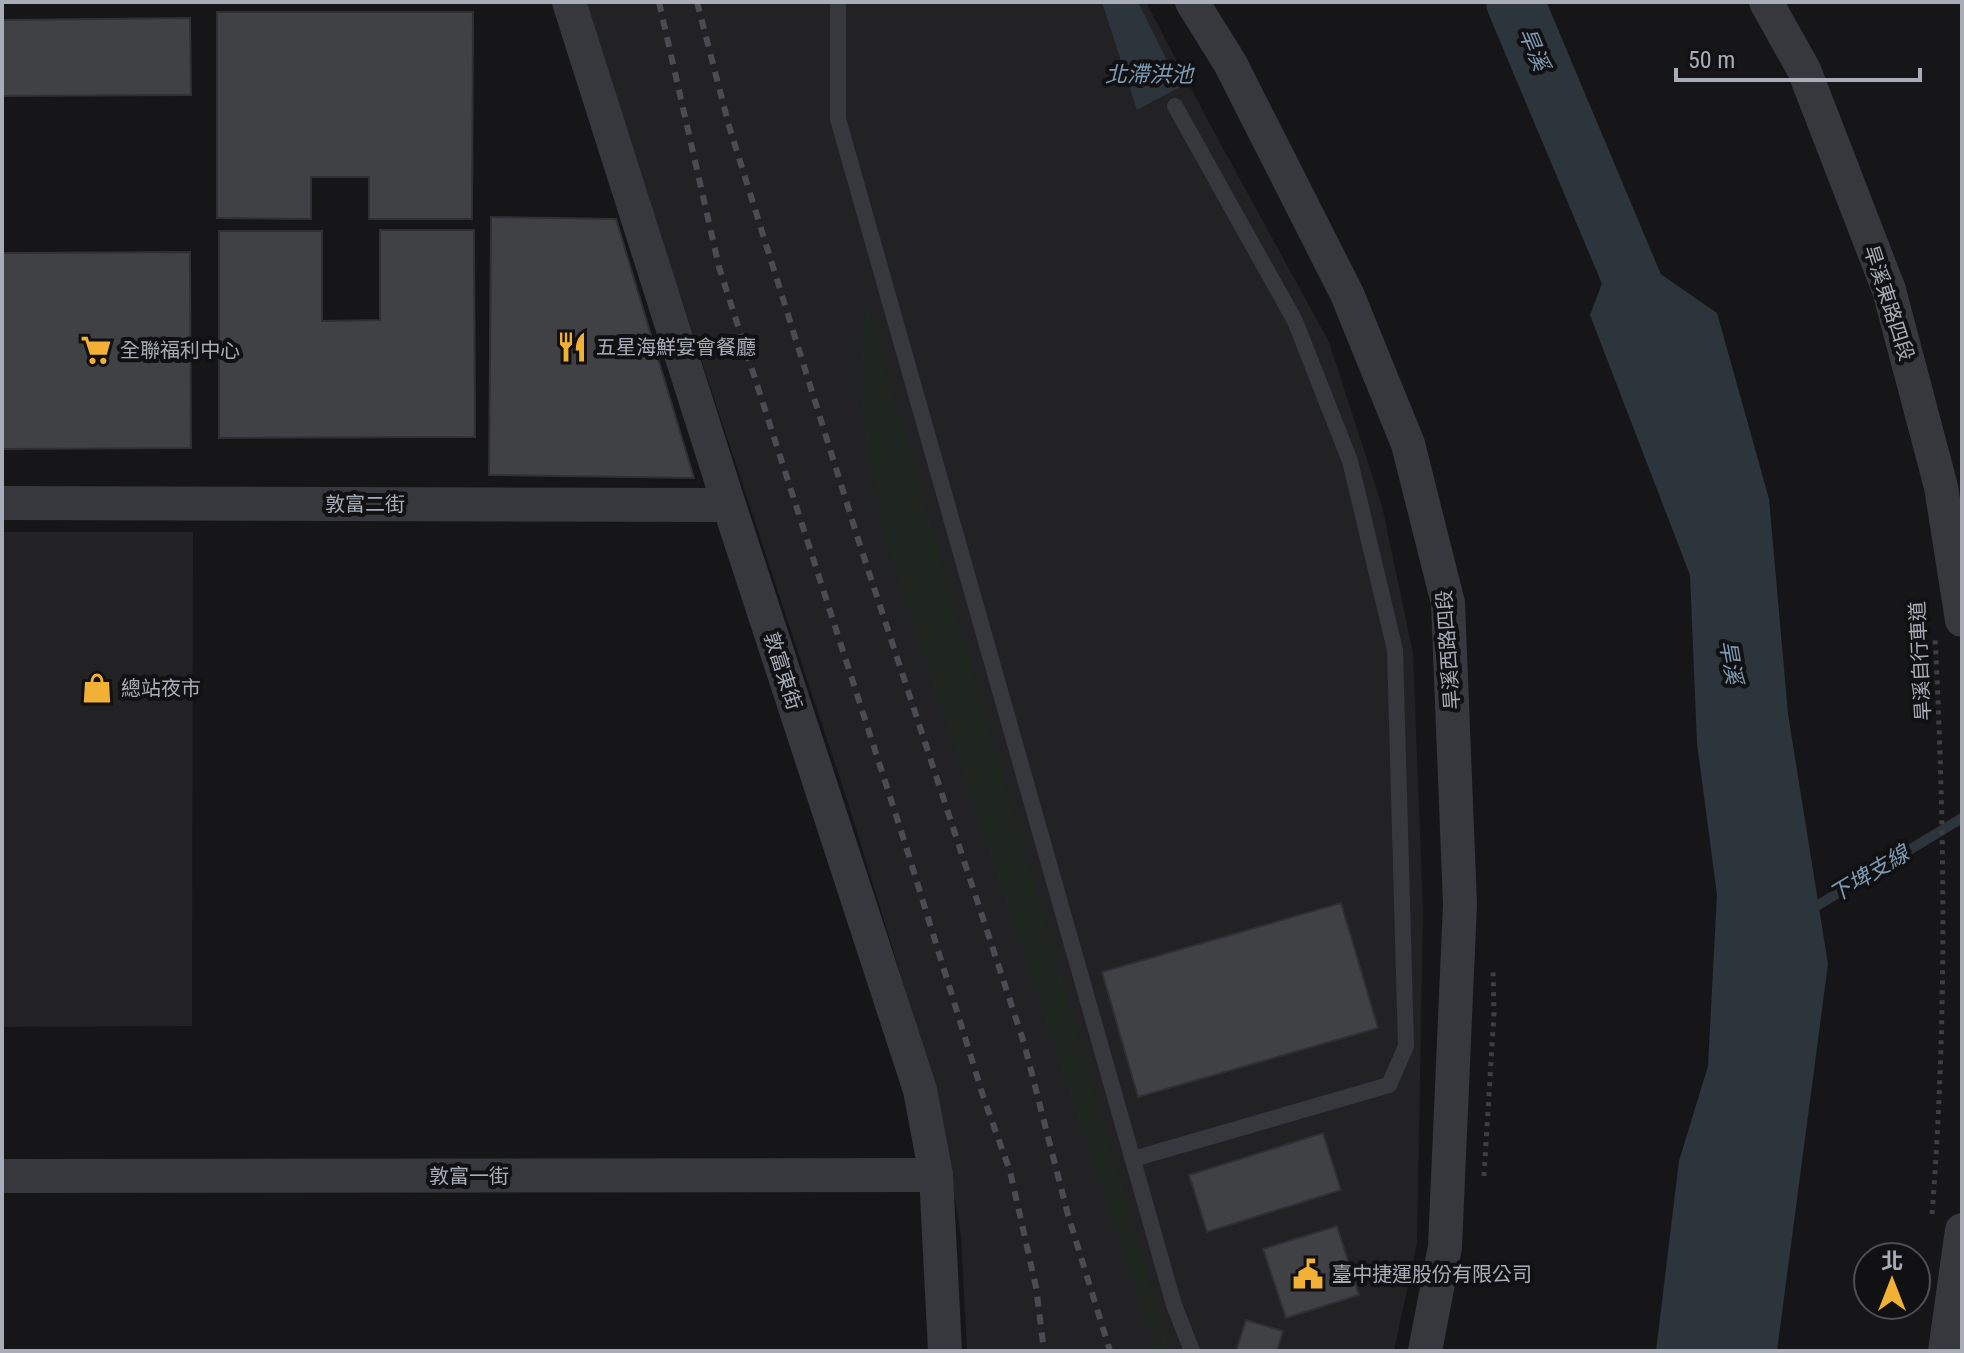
<svg xmlns="http://www.w3.org/2000/svg" width="1964" height="1353" font-family="'Roboto Condensed','Noto Sans TC',sans-serif">
<rect width="100%" height="100%" fill="#161618"/>
<!-- built -->
<g fill="#222225">
<polygon points="583,2 1146,2 1206,117 1329,342 1382,506 1413,653 1423,912 1417,1243 1394,1351 967,1351 961,1237 938,1097 850,809"/>
<polygon points="2,532 193,532 192,1026 2,1027"/>
</g>
<!-- green -->
<path fill="#1e261f" d="M869,309l301,1042h-14l-266,-794c-16,-65 -31,-128 -29,-195 0,-19 -2,-36 8,-53z"/>
<!-- water -->
<g fill="#2c353c">
<polygon points="1102,2 1138,2 1180,87 1137,110"/>
<polygon points="1617,244 1717,313 1769,499 1788,714 1828,964 1777,1351 1656,1351 1679,1161 1708,1066 1717,895 1697,743 1690,575 1590,315"/>
</g>
<g fill="none" stroke-linecap="round" stroke-linejoin="round">
<!-- stream -->
<polyline stroke="#2c353c" stroke-width="10" points="1810,910 1962,818"/>
<!-- river -->
<polyline stroke="#2c353c" stroke-width="58" points="1515,2 1647,316"/>
</g>
<!-- building -->
<g fill="#404145" stroke="#303034" stroke-width="2">
<polygon points="217,12 473,12 472,219 369,219 369,177 311,177 311,219 217,218"/>
<polygon points="190,18 191,95 2,96 2,20"/>
<polygon points="491,217 616,219 694,478 489,475"/>
<polygon points="380,230 474,230 475,437 219,438 219,231 322,231 322,321 380,320"/>
<polygon points="190,252 191,448 2,449 2,253"/>
<polygon points="1341,903 1378,1028 1138,1097 1102,972"/>
<polygon points="1323,1133 1341,1190 1207,1232 1189,1175"/>
<polygon points="1337,1226 1359,1295 1286,1318 1263,1249"/>
<polygon points="1246,1320 1283,1331 1277,1351 1236,1351"/>
</g>
<g fill="none" stroke-linecap="round" stroke-linejoin="round">
<!-- path -->
<g stroke="#3d3f44" stroke-width="5" stroke-dasharray="4 6" stroke-linecap="butt">
<polyline points="1484,1176 1494,1013 1493,970"/>
<path d="M1932,1214c15,-192 13,-385 3,-577"/>
</g>
<!-- lane -->
<g stroke="#37383d" stroke-width="16">
<polyline points="838,2 838,119 1174,1305 1192,1351"/>
<polyline points="1133,1159 1389,1085 1406,1046 1395,650 1350,461 1295,321 1175,106"/>
</g>
<!-- street -->
<g stroke="#37383d" stroke-width="34">
<polyline points="569,2 729,505 920,1090 936,1175 945,1351"/>
<polyline points="1192,2 1230,63 1347,294 1408,444 1448,603 1460,904 1445,1247 1425,1351"/>
<polyline points="1766,2 1804,70 1889,290 1941,487 1962,620"/>
<polyline points="2,503 729,505"/>
<polyline points="2,1176 936,1175"/>
<polyline points="1945,1351 1962,1230"/>
</g>
<!-- rail -->
<g stroke="#4a4c52" stroke-width="6" stroke-dasharray="10 8" stroke-linecap="butt">
<polyline points="659,2 719,267 904,840 984,1099 1010,1171 1036,1287 1044,1351"/>
<polyline points="697,2 729,126 859,542 1024,1043 1068,1215 1110,1351"/>
</g>
</g>
<!-- icons -->
<defs>
<g id="restaurant-bare" transform="scale(2.4)"><path d="M-5-6h1v4h1v-4h1v4h1v-4h1v5L-1.5 .5V6h-2V.5L-5-1ZM5-6V6H3V1.5H1.5Q1.5-4 5-6Z" fill="#f2b134" stroke="#111113" stroke-width="2.5" paint-order="stroke"/></g>
<g id="supermarket-bare" transform="scale(2.4)"><path d="M-6-5.5h2.5l.6 2H6L4.5 2H-2.5L-4.4-4H-6ZM-1.5 3.2a1.3 1.3 0 1 0 .1 0ZM3 3.2a1.3 1.3 0 1 0 .1 0Z" fill="#f2b134" stroke="#111113" stroke-width="2.5" paint-order="stroke"/></g>
<g id="shop-bare" transform="scale(2.4)"><path d="M-5-2.5h2.3a2.7 3.5 0 0 1 5.4 0H5L5.5 6h-11ZM-1.5-2.5h3a1.5 2.3 0 0 0-3 0Z" fill="#f2b134" stroke="#111113" stroke-width="2.5" paint-order="stroke"/></g>
<g id="civic-bare" transform="scale(2.4)"><path d="M-.6-6.5H3V-4.5H.6V-3L4-1V1h2V6H-6V1h2V-1L-.6-3ZM-1.2 2.5V6h2.4V2.5Z" fill="#f2b134" stroke="#111113" stroke-width="2.5" paint-order="stroke"/></g>
</defs>
<g fill-rule="evenodd">
<use href="#restaurant-bare" x="572" y="347"/>
<use href="#supermarket-bare" x="96" y="350"/>
<use href="#shop-bare" x="97" y="688"/>
<use href="#civic-bare" x="1308" y="1274"/>
</g>
<g text-anchor="middle" dominant-baseline="central" stroke-width="8" stroke-linejoin="round" paint-order="stroke">
<!-- street labels -->
<g font-size="20" fill="#a8adb8" stroke="#111113">
<text transform="translate(1889 303) rotate(72)">旱溪東路四段</text>
<text x="365" y="504">敦富二街</text>
<text transform="translate(1448 650) rotate(-94)">旱溪西路四段</text>
<text transform="translate(1920 661) rotate(-93)">旱溪自行車道</text>
<text transform="translate(783 671) rotate(72)">敦富東街</text>
<text x="469" y="1176">敦富一街</text>
</g>
<!-- poi labels -->
<g font-size="20" fill="#a8adb8" stroke="#111113" text-anchor="start">
<text x="596" y="347">五星海鮮宴會餐廳</text>
<text x="120" y="350">全聯福利中心</text>
<text x="121" y="688">總站夜市</text>
<text x="1332" y="1274">臺中捷運股份有限公司</text>
</g>
<!-- water labels -->
<g font-size="22" font-style="italic" fill="#7f9bb3" stroke="#111113">
<text transform="translate(1534 49) rotate(67)">旱溪</text>
<text x="1149" y="74">北滯洪池</text>
<text transform="translate(1731 662) rotate(80)">旱溪</text>
<text transform="translate(1869 874) rotate(-31)">下埤支線</text>
</g>
</g>
<!-- border -->
<rect width="1964" height="1353" fill="none" stroke="#a8adb8" stroke-width="8"/>
<!-- north arrow -->
<g transform="translate(1892 1281)"><circle r="38" fill="#111113" stroke="#4d4f55" stroke-width="2"/>
<path d="M0-6L14 30L0 20L-14 30Z" fill="#f2b134"/>
<text y="-12" font-size="22" font-weight="bold" text-anchor="middle" fill="#a8adb8">北</text>
</g>
<!-- scale -->
<path d="M1676 68v12h244v-12" fill="none" stroke="#a8adb8" stroke-width="4"/>
<text x="1688" y="68" font-size="24" fill="#a8adb8" stroke="#111113" stroke-width="6" paint-order="stroke">50 m</text>
</svg>
